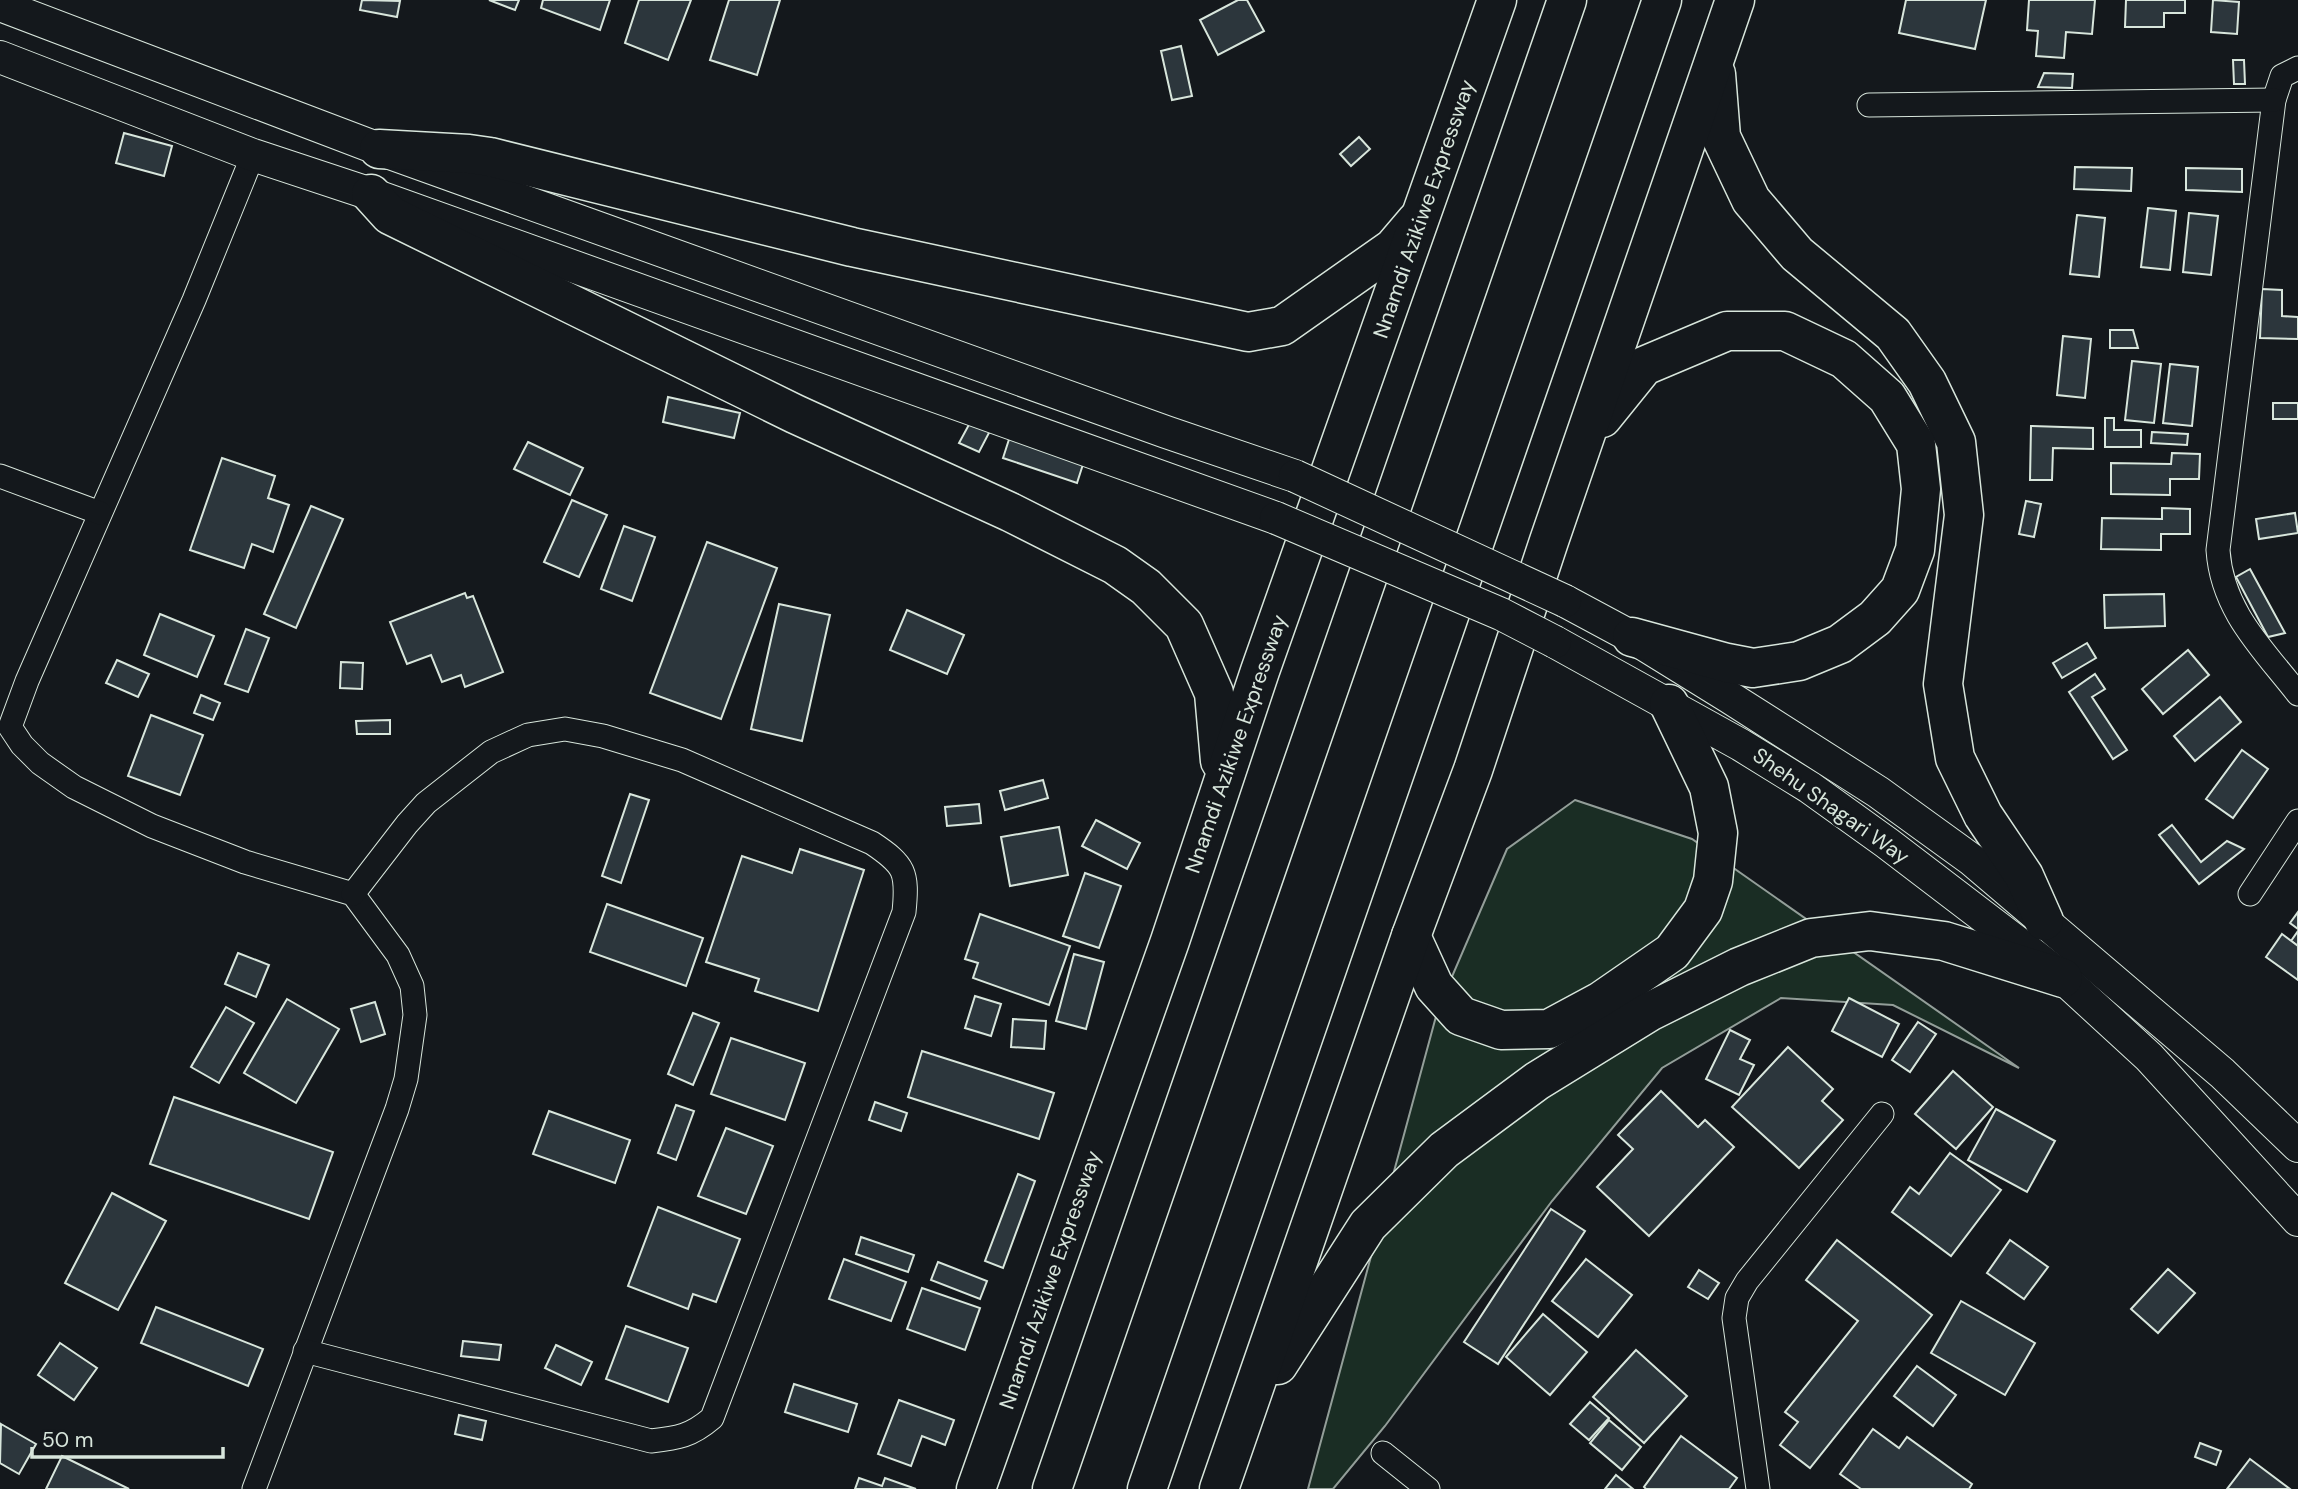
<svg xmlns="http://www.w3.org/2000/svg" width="2298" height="1489" font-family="'DM Sans',sans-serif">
<rect width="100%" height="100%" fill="#14181c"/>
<!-- green -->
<polygon fill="#1a2d24" stroke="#939e99" stroke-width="2" points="1575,800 1692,839 2019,1068 1893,1005 1781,998 1662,1068 1552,1201 1385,1426 1333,1489 1308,1489 1438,1009 1507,849"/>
<!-- building -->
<g fill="#2c363c" stroke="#d8e6dc" stroke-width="2">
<polygon points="362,0 400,1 397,17 360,10"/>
<polygon points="489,0 519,0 515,10"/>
<polygon points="543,0 610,0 600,30 541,8"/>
<polygon points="639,0 691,0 668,60 625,43"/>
<polygon points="729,0 780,0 757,75 710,60"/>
<polygon points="1238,0 1247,0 1264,31 1218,55 1200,20"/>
<polygon points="1906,0 1986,0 1975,49 1899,33"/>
<polygon points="2029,0 2095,0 2092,34 2066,32 2064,58 2036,56 2038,31 2027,30"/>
<polygon points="2126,0 2185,0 2185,13 2164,13 2164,27 2125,27"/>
<polygon points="2213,0 2239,2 2237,34 2211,32"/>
<polygon points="1181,46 1192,96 1172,100 1161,51"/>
<polygon points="2233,60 2244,60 2245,84 2234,84"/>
<polygon points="2044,73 2073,74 2072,88 2038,87"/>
<polygon points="124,133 172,146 164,176 116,163"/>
<polygon points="1359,137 1370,149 1351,166 1340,154"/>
<polygon points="2075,167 2132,168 2131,191 2074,189"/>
<polygon points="2186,168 2242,169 2242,192 2186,190"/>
<polygon points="2148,208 2176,211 2170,270 2141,267"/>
<polygon points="2189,213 2218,216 2211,275 2183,272"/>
<polygon points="2077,215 2105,218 2099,277 2070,274"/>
<polygon points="2262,289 2282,290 2282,316 2298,317 2298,339 2260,338"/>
<polygon points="2110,330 2133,330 2138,348 2110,348"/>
<polygon points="2063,336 2091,339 2085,398 2057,395"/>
<polygon points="2132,361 2161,364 2154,423 2125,420"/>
<polygon points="2170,364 2198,367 2192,426 2163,423"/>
<polygon points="668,397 740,413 734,438 663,422"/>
<rect x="2273" y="403" width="25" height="16"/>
<polygon points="2105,418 2114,418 2114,430 2141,430 2141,447 2105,447"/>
<polygon points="972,419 991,429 979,452 959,443"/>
<polygon points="2031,426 2093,428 2093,449 2053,448 2052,480 2030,480"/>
<polygon points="1012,430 1086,455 1077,483 1003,458"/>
<polygon points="2152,432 2188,434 2187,445 2151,443"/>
<polygon points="528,442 583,468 570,495 514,469"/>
<polygon points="2172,453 2200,454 2199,479 2170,479 2170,495 2111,494 2111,463 2171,464"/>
<polygon points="222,458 275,476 268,498 289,505 273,552 252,544 244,568 190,550"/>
<polygon points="572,500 607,515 579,577 544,562"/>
<polygon points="2026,501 2041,504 2034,537 2019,534"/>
<polygon points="311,506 343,519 296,628 264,614"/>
<polygon points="2162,508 2190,509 2190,534 2161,534 2161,550 2101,549 2102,518 2162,519"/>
<polygon points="2295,513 2298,533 2259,539 2256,519"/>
<polygon points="624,526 655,537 632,601 601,589"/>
<polygon points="707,542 777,568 721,719 650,693"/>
<polygon points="2250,569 2285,633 2268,637 2236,577"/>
<polygon points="465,593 467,598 473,596 503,672 465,687 461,675 442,682 431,655 407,664 390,622"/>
<polygon points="2164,594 2165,626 2105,628 2104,595"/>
<polygon points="779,604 830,615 802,741 751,729"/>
<polygon points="907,610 964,635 947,674 890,650"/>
<polygon points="160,614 214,636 197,677 144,655"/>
<polygon points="246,629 269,638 248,692 225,684"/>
<polygon points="2087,643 2096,658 2062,678 2053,663"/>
<polygon points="2188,650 2209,675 2163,714 2142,689"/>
<polygon points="117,660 149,674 138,697 106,683"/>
<polygon points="341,662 363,663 362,689 340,688"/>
<polygon points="2095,674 2105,689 2092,697 2127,750 2113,759 2069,692"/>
<polygon points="201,695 220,703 213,720 194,713"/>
<polygon points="2220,697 2241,722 2195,761 2174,736"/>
<polygon points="151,715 203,735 180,795 128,776"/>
<polygon points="390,720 390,734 357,734 356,721"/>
<polygon points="2242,750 2268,769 2233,818 2206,799"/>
<polygon points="1043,780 1048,798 1005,810 1000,791"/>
<polygon points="630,794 649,800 621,883 602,876"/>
<polygon points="979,804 981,823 947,826 945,807"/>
<polygon points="1096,820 1140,843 1127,869 1082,846"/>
<polygon points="2172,825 2201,862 2227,841 2244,849 2199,884 2159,835"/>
<polygon points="1059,827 1068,875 1010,886 1001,837"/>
<polygon points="800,849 864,870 818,1011 755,991 759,979 706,962 742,856 792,873"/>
<polygon points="1085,873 1121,886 1099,948 1063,936"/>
<polygon points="607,904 703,938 686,986 590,952"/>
<polygon points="2298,912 2298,929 2290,923"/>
<polygon points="980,914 1070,946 1049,1005 973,978 978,963 965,959"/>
<polygon points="2298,931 2298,946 2291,941"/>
<polygon points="2282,934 2298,946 2298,980 2266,957"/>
<polygon points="238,953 269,965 256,997 225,984"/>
<polygon points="1074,954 1104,962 1086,1029 1056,1021"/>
<polygon points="975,996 1001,1004 991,1036 965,1028"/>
<polygon points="1849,998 1899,1024 1882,1057 1832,1031"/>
<polygon points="287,999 339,1029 296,1103 244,1073"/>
<polygon points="375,1002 385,1034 361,1042 351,1009"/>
<polygon points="226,1007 254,1023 219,1083 191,1067"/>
<polygon points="693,1013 719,1023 693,1085 668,1074"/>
<polygon points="1013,1019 1046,1021 1044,1049 1011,1047"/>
<polygon points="1918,1022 1936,1034 1910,1072 1892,1060"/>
<polygon points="1730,1030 1750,1040 1740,1059 1754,1065 1739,1095 1706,1079"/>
<polygon points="731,1038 805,1063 785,1120 711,1094"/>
<polygon points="1788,1047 1833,1089 1822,1101 1843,1120 1799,1168 1732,1107"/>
<polygon points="922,1051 1054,1093 1039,1139 908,1097"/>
<polygon points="1953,1071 1993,1107 1956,1149 1915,1114"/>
<polygon points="1661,1091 1698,1127 1705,1120 1734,1147 1649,1236 1597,1187 1633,1149 1618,1135"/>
<polygon points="174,1097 333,1152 309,1219 150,1164"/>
<polygon points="875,1102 907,1113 901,1131 869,1120"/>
<polygon points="676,1105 694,1111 676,1160 658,1153"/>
<polygon points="1996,1109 2055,1141 2027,1192 1968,1160"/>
<polygon points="549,1111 630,1140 615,1183 533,1154"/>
<polygon points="726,1128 773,1146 746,1214 698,1196"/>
<polygon points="1950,1153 2001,1190 1951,1256 1892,1212 1910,1187 1919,1194"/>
<polygon points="1018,1174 1035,1181 1003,1268 985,1261"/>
<polygon points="112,1193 166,1221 118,1310 65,1283"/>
<polygon points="658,1207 740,1239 716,1302 693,1294 688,1309 628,1286"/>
<polygon points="1551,1209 1585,1231 1498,1364 1464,1342"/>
<polygon points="861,1237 914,1255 908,1272 856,1254"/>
<polygon points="1837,1240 1932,1315 1810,1468 1780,1445 1798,1422 1785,1412 1858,1321 1806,1280"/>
<polygon points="2010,1240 2048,1267 2024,1299 1987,1273"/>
<polygon points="844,1259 906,1282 891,1321 829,1299"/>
<polygon points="1586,1259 1632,1295 1598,1337 1552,1301"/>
<polygon points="938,1262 987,1281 980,1299 931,1280"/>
<polygon points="2168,1269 2195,1293 2158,1333 2131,1309"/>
<polygon points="1699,1270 1719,1283 1708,1299 1688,1287"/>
<polygon points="922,1288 980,1308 965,1350 907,1329"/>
<polygon points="1961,1301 2035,1343 2005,1395 1931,1353"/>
<polygon points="156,1307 263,1349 248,1386 141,1343"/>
<polygon points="1543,1314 1587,1352 1550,1395 1506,1357"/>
<polygon points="626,1326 688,1348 668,1402 606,1379"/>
<polygon points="463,1341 501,1345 499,1360 461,1356"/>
<polygon points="60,1343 97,1368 74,1400 38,1375"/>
<polygon points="556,1345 592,1362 581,1385 545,1368"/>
<polygon points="1636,1350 1687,1396 1644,1443 1593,1397"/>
<polygon points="1917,1366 1956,1395 1933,1426 1894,1396"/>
<polygon points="794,1384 857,1404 848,1432 785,1412"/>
<polygon points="899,1400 954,1420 945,1445 922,1436 911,1466 878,1454"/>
<polygon points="1590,1402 1609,1418 1589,1440 1570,1424"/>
<polygon points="459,1415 486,1421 482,1440 455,1434"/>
<polygon points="1609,1420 1641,1447 1622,1470 1590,1443"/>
<polygon points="1,1424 36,1444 19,1474 0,1463"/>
<polygon points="1873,1429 1899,1448 1907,1437 1972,1484 1969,1489 1861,1489 1840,1474"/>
<polygon points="1681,1436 1737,1478 1729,1489 1646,1489 1644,1487"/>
<polygon points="2200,1443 2221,1451 2216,1465 2195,1457"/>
<polygon points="62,1456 129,1489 46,1489"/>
<polygon points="2250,1459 2290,1489 2227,1489"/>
<polygon points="1616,1475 1633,1489 1605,1489"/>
<polygon points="859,1478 882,1486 885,1478 916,1489 855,1489"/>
</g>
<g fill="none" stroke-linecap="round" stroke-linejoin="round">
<!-- street casing -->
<g stroke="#d8e6dc" stroke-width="25">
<g id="street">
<path d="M2298,68l-16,8 -8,24 -56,450c4,61 45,99 80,144"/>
<polyline points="1869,105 2274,100"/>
<polyline points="253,155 194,300 27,681 10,727 22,745 40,763 74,787 152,826 245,862 353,894 398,955 412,986 415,1015 406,1079 397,1109 254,1489"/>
<polyline points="0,476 100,513"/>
<polyline points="2250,894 2298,821"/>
<path d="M305,1351l346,90c27,-3 40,-5 61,-23l192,-506c4,-40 1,-47 -32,-69l-190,-83 -79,-24 -38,-7 -37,6 -37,17 -65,51 -19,21 -54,70"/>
<polyline points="1383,1453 1428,1489"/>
<polyline points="1758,1489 1734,1318 1737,1298 1747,1281 1882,1114"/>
</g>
</g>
<!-- secondary casing -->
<g stroke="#d8e6dc" stroke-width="34">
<g id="secondary">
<polyline points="0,5 379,149 1166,432 1295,476"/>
<polyline points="0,57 253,155 371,194 1276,518"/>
<polyline points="1565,601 1632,637 1729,697 1878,792 1972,860 2222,1073 2298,1146"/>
<polyline points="1555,642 1741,745 1809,787 1887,843 2018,943 2063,978 2149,1057 2298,1220"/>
</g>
</g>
<!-- highway casing -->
<g stroke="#d8e6dc" stroke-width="41">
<g id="highway">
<polyline points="1716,74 1721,137 1751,200 1797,254 1893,334 1927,382 1956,442 1964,515 1943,684 1955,758 1983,815 2024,876 2044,921"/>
<polyline points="379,149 469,154 490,157 852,247 1248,332 1282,326 1393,248 1416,221"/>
<polyline points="371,194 390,215 795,414 1010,512 1115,565 1146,587 1184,625 1214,693 1220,761 1223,765"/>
<polyline points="1602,418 1644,366 1727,331 1785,331 1844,359 1887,397 1916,444 1921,489 1915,550 1900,590 1875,618 1840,644 1799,661 1753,668 1727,663 1632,637"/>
<polyline points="1411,936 1434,986 1461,1016 1501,1030 1549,1029 1601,1001 1672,952 1703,910 1713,881 1718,833 1709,787 1669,704"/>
<polyline points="1278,1365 1368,1225 1444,1150 1537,1081 1649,1012 1739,967 1811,938 1870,931 1944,941 2063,978"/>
<polyline points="976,1489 1170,941 1260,671 1497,0"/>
<polyline points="1052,1489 1567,0"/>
<polyline points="1147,1489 1662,0"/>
<polyline points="1219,1489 1411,936 1473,770 1549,541 1735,0"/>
</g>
</g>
<!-- street -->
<use href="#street" stroke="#14181c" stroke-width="23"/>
<!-- secondary -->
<use href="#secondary" stroke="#14181c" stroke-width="32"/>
<!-- highway -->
<use href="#highway" stroke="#14181c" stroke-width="38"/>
<!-- secondary-bridge casing -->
<g stroke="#d8e6dc" stroke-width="34" stroke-linecap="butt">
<g id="secondary-bridge">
<polyline points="1295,476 1565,601"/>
<polyline points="1276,518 1501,614 1555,642"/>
</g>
</g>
<!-- secondary-bridge -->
<use href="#secondary-bridge" stroke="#14181c" stroke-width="32"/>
</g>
<g text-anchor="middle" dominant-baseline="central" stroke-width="5" stroke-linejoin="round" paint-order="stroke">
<!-- street labels -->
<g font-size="21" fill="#d8e6dc" stroke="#14181c">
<text transform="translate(1424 209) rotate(-71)">Nnamdi Azikiwe Expressway</text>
<text transform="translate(1236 744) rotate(-71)">Nnamdi Azikiwe Expressway</text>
<text transform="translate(1831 806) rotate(35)">Shehu Shagari Way</text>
<text transform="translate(1050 1280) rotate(-71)">Nnamdi Azikiwe Expressway</text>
</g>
</g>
<!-- scale -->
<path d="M32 1447v10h191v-10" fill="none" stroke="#d8e6dc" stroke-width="3.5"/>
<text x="42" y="1447" font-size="21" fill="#d8e6dc" stroke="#14181c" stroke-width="5" paint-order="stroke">50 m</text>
</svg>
